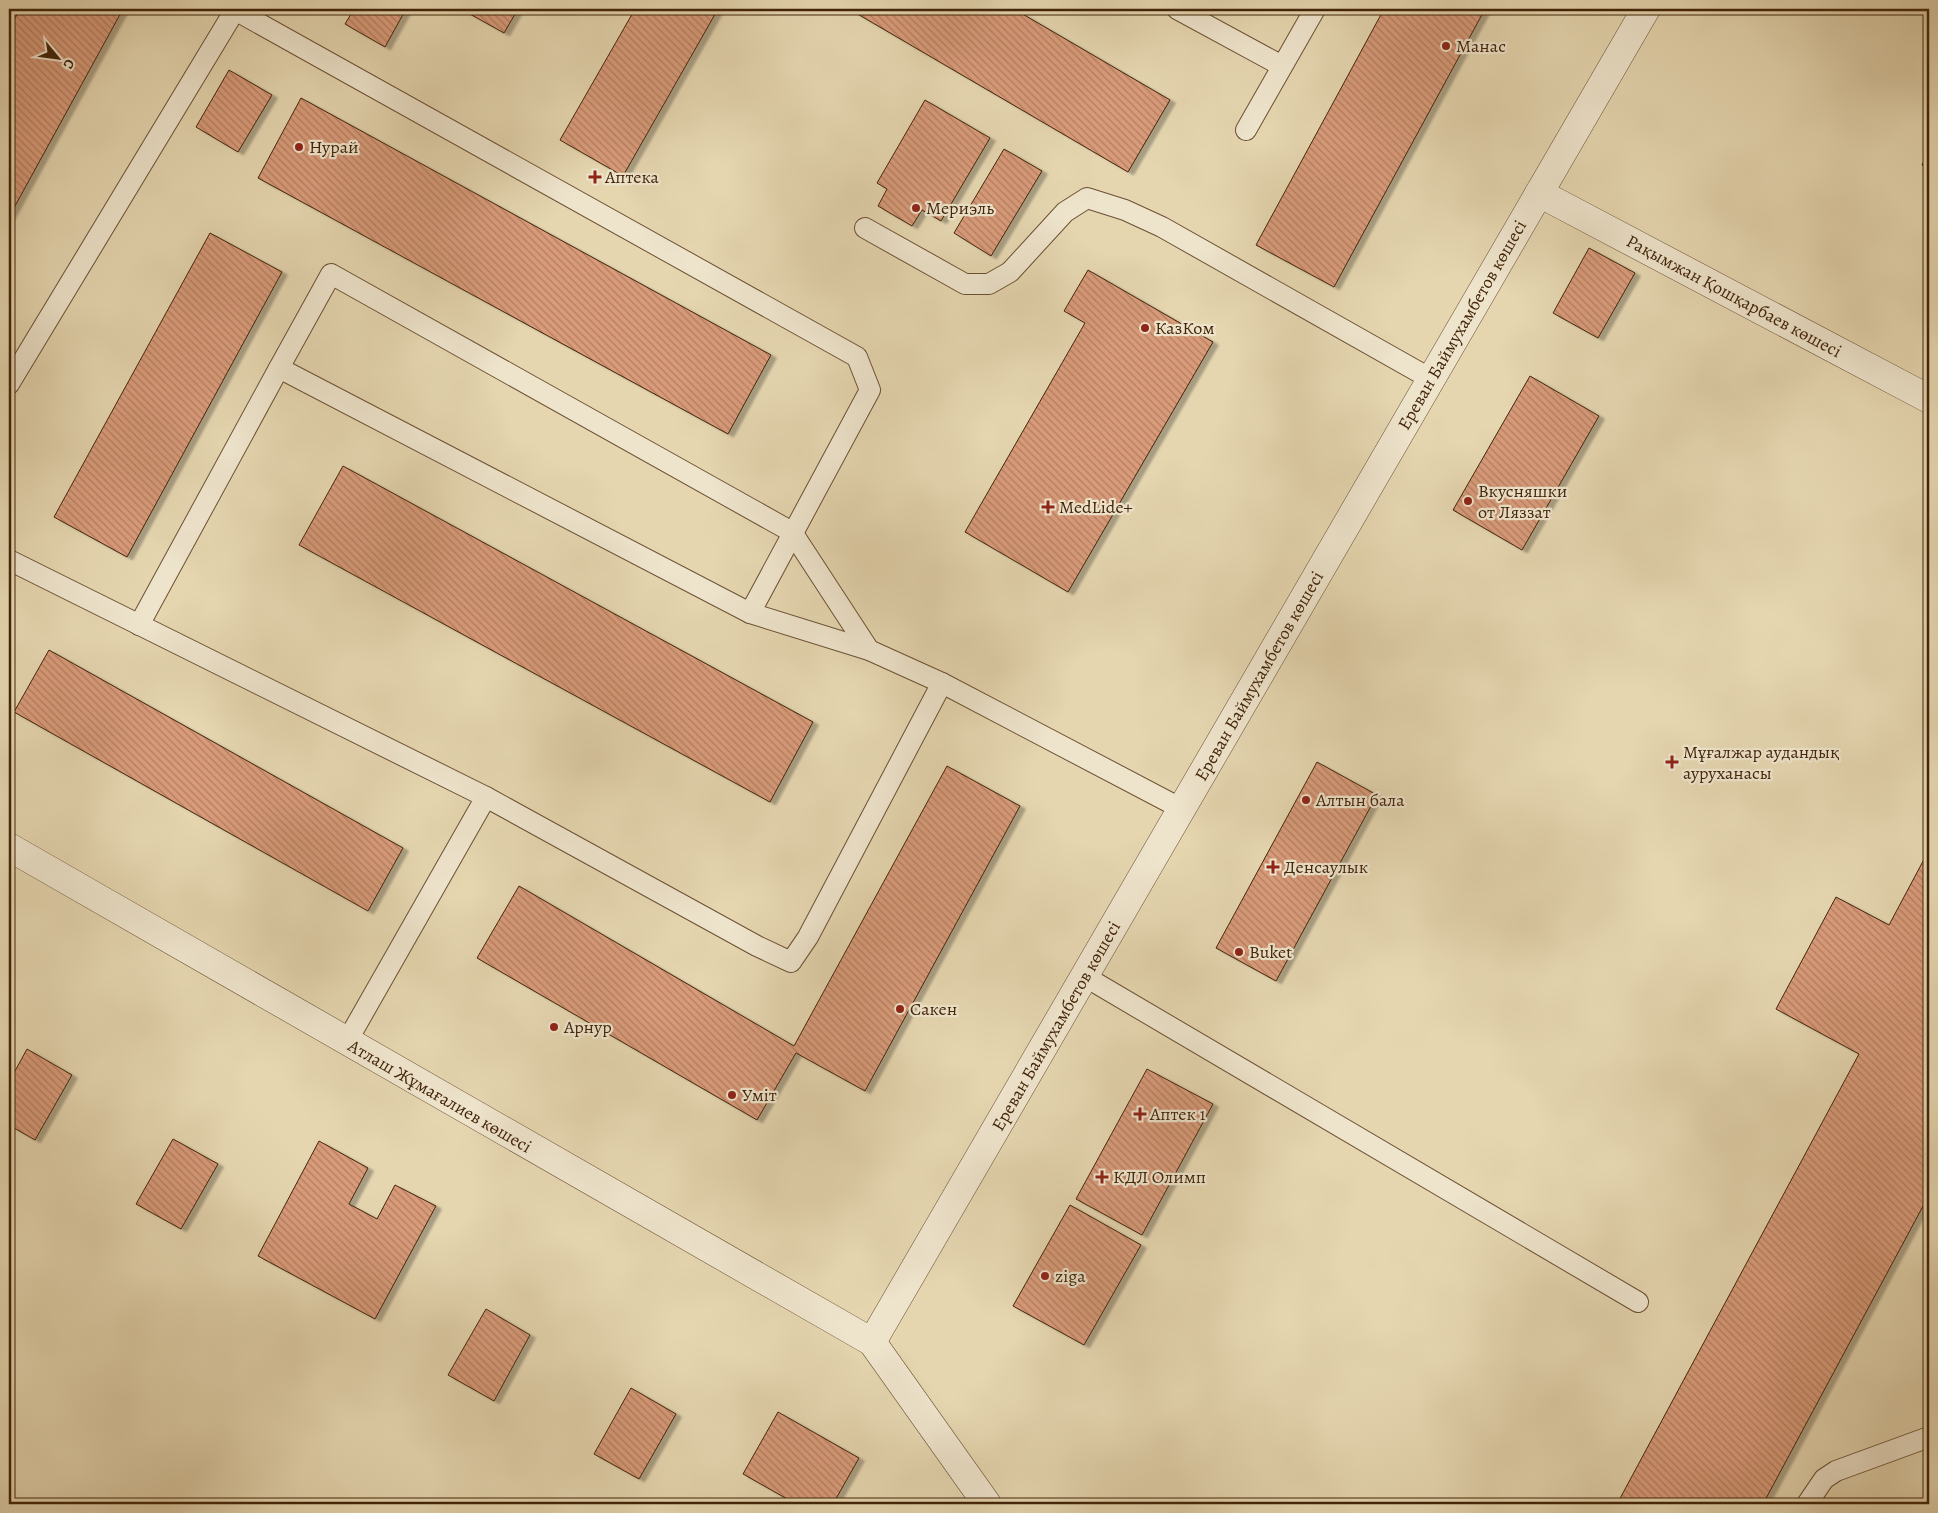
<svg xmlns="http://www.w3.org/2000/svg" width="1938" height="1513" font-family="Alegreya,serif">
<defs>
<pattern id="building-back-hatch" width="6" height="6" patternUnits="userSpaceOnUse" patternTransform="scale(1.25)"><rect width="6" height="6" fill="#d99b7a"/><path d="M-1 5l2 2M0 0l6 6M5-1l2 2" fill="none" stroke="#b27e62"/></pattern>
<filter id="shadow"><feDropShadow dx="5.5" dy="3" stdDeviation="1" flood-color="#0004"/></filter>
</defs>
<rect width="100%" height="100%" fill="#e5d6b0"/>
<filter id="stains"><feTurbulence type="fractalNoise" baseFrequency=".004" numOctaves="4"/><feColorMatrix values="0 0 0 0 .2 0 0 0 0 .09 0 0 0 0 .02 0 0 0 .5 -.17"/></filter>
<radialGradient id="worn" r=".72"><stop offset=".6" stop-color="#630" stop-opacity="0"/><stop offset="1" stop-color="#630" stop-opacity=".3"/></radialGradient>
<!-- building -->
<g fill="url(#building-back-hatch)" stroke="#422409" filter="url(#shadow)">
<polygon points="20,9 123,9 9,217 9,29"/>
<polygon points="354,9 406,9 385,47 345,24"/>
<polygon points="461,9 518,9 504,33"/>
<polygon points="635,9 718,9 623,176 560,140"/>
<polygon points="849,9 1014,9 1170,100 1128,172"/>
<polygon points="1384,9 1485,9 1334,287 1256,245"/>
<polygon points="229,70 272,95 238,152 196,127"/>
<polygon points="301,98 771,355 728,434 258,178"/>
<polygon points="925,100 990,138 941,221 922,210 912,226 878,206 887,189 877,183"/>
<polygon points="1004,149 1042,171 991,256 954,233"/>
<polygon points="1929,151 1929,169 1922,165"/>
<polygon points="210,233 282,272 127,557 54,517"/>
<polygon points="1589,248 1635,273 1598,338 1553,313"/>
<polygon points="1088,270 1213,342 1068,592 965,532 1085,323 1064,311"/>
<polygon points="1530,376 1599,416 1522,550 1453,510"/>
<polygon points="343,466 813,722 770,802 299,545"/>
<polygon points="49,650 403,848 368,911 14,712"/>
<polygon points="1317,762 1377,795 1276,981 1216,948"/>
<polygon points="947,766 1020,806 865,1091 796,1053 757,1120 477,958 519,886 794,1046"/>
<polygon points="1929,850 1929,1195 1763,1504 1617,1504 1859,1054 1776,1009 1836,897 1889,925"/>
<polygon points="27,1049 72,1075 35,1140 9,1125 9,1082"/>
<polygon points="1147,1069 1213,1104 1142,1235 1076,1199"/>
<polygon points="173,1139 218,1164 181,1229 136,1204"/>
<polygon points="319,1141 368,1168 349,1204 377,1219 395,1185 436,1206 375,1319 258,1256"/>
<polygon points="1070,1205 1141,1245 1084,1345 1013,1306"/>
<polygon points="486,1309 530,1335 494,1401 448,1375"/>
<polygon points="631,1388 676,1414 639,1479 594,1454"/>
<polygon points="778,1412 859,1458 833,1504 796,1504 743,1474"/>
</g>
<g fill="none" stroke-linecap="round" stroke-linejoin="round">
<!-- service casing -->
<g stroke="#6b5033" stroke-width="22">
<g id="service">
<polyline points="1177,9 1282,66"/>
<polyline points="1246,130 1315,9"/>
<polyline points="865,228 965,284 989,284 1010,272 1065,212 1087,198 1125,210 1162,227 1431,379"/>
<polyline points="279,368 331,274 792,532 869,650"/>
<polyline points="9,384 235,10 857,357 870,390 750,613"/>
<polyline points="9,560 486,797 346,1043"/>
<polyline points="139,625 279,368 750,613 869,650 942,683 1182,809"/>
<polyline points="486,797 757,946 791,962 808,937 942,683"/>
<polyline points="1084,976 1638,1302"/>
<polyline points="1807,1504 1824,1479 1836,1471 1929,1437"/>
</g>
</g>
<!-- minor casing -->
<g stroke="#6b5033" stroke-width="29">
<g id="minor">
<polyline points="1539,193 1929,399"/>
<polyline points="9,847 872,1342 987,1504"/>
<polyline points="872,1342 1646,9"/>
</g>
</g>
<!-- service -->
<use href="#service" stroke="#eee4cc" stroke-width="20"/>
<!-- minor -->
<use href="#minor" stroke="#eee4cc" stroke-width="28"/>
</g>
<!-- markers -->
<g fill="#8f2418" stroke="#eee4cc" stroke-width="2">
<circle cx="1446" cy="46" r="5"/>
<circle cx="299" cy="147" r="5"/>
<path d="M592.5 169.5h5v5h5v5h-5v5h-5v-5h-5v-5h5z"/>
<circle cx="916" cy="208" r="5"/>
<circle cx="1145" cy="328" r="5"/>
<circle cx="1468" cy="501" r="5"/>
<path d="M1045.5 499.5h5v5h5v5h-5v5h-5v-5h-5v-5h5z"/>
<path d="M1669.5 754.5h5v5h5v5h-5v5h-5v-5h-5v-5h5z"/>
<circle cx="1306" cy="800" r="5"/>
<path d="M1270.5 859.5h5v5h5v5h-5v5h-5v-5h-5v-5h5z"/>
<circle cx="1239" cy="952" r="5"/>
<circle cx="900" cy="1009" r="5"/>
<circle cx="554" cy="1027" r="5"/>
<circle cx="732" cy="1095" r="5"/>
<path d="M1137.5 1106.5h5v5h5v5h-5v5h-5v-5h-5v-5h5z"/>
<path d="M1099.5 1169.5h5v5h5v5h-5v5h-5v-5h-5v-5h5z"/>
<circle cx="1045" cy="1276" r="5"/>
</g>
<g text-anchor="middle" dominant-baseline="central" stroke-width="4.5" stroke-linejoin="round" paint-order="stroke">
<!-- poi labels -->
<g font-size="18" fill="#422409" stroke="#eee4cc" text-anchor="start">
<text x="1456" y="46">Манас</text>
<text x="309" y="147">Нурай</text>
<text x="605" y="177">Аптека</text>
<text x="926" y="208">Мериэль</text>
<text x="1155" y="328">КазКом</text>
<text x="1478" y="491">Вкусняшки<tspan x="1478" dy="21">от Ляззат</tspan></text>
<text x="1059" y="507">MedLide+</text>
<text x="1683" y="752">Мұғалжар аудандық<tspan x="1683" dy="21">ауруханасы</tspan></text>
<text x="1316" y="800">Алтын бала</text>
<text x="1284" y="867">Денсаулык</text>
<text x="1249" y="952">Buket</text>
<text x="910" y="1009">Сакен</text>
<text x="564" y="1027">Арнур</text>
<text x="742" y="1095">Умiт</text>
<text x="1150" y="1114">Аптек 1</text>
<text x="1113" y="1177">КДЛ Олимп</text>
<text x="1055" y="1276">ziga</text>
</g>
<!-- street labels -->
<g font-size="18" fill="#422409" stroke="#eee4cc">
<text transform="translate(1734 296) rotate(28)">Рақымжан Қошқарбаев көшесі</text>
<text transform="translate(1462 325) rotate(-60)">Ереван Баймухамбетов көшесі</text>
<text transform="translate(1259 676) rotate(-60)">Ереван Баймухамбетов көшесі</text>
<text transform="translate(1056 1026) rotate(-60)">Ереван Баймухамбетов көшесі</text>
<text transform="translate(440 1096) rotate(30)">Атлаш Жұмағалиев көшесі</text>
</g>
</g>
<!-- margin -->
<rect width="1938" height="1513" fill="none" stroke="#e5d6b0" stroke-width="30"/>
<rect x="10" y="10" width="1918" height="1493" fill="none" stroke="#422409" stroke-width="2.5"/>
<rect x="15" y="15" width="1908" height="1483" fill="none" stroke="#422409"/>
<!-- north arrow -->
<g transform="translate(58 58) rotate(119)" stroke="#eee4cc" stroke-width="4" paint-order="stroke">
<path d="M0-4L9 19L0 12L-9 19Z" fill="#422409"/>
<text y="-8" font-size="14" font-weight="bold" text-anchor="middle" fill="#422409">С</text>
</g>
<rect width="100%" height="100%" filter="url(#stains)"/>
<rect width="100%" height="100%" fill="url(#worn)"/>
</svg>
